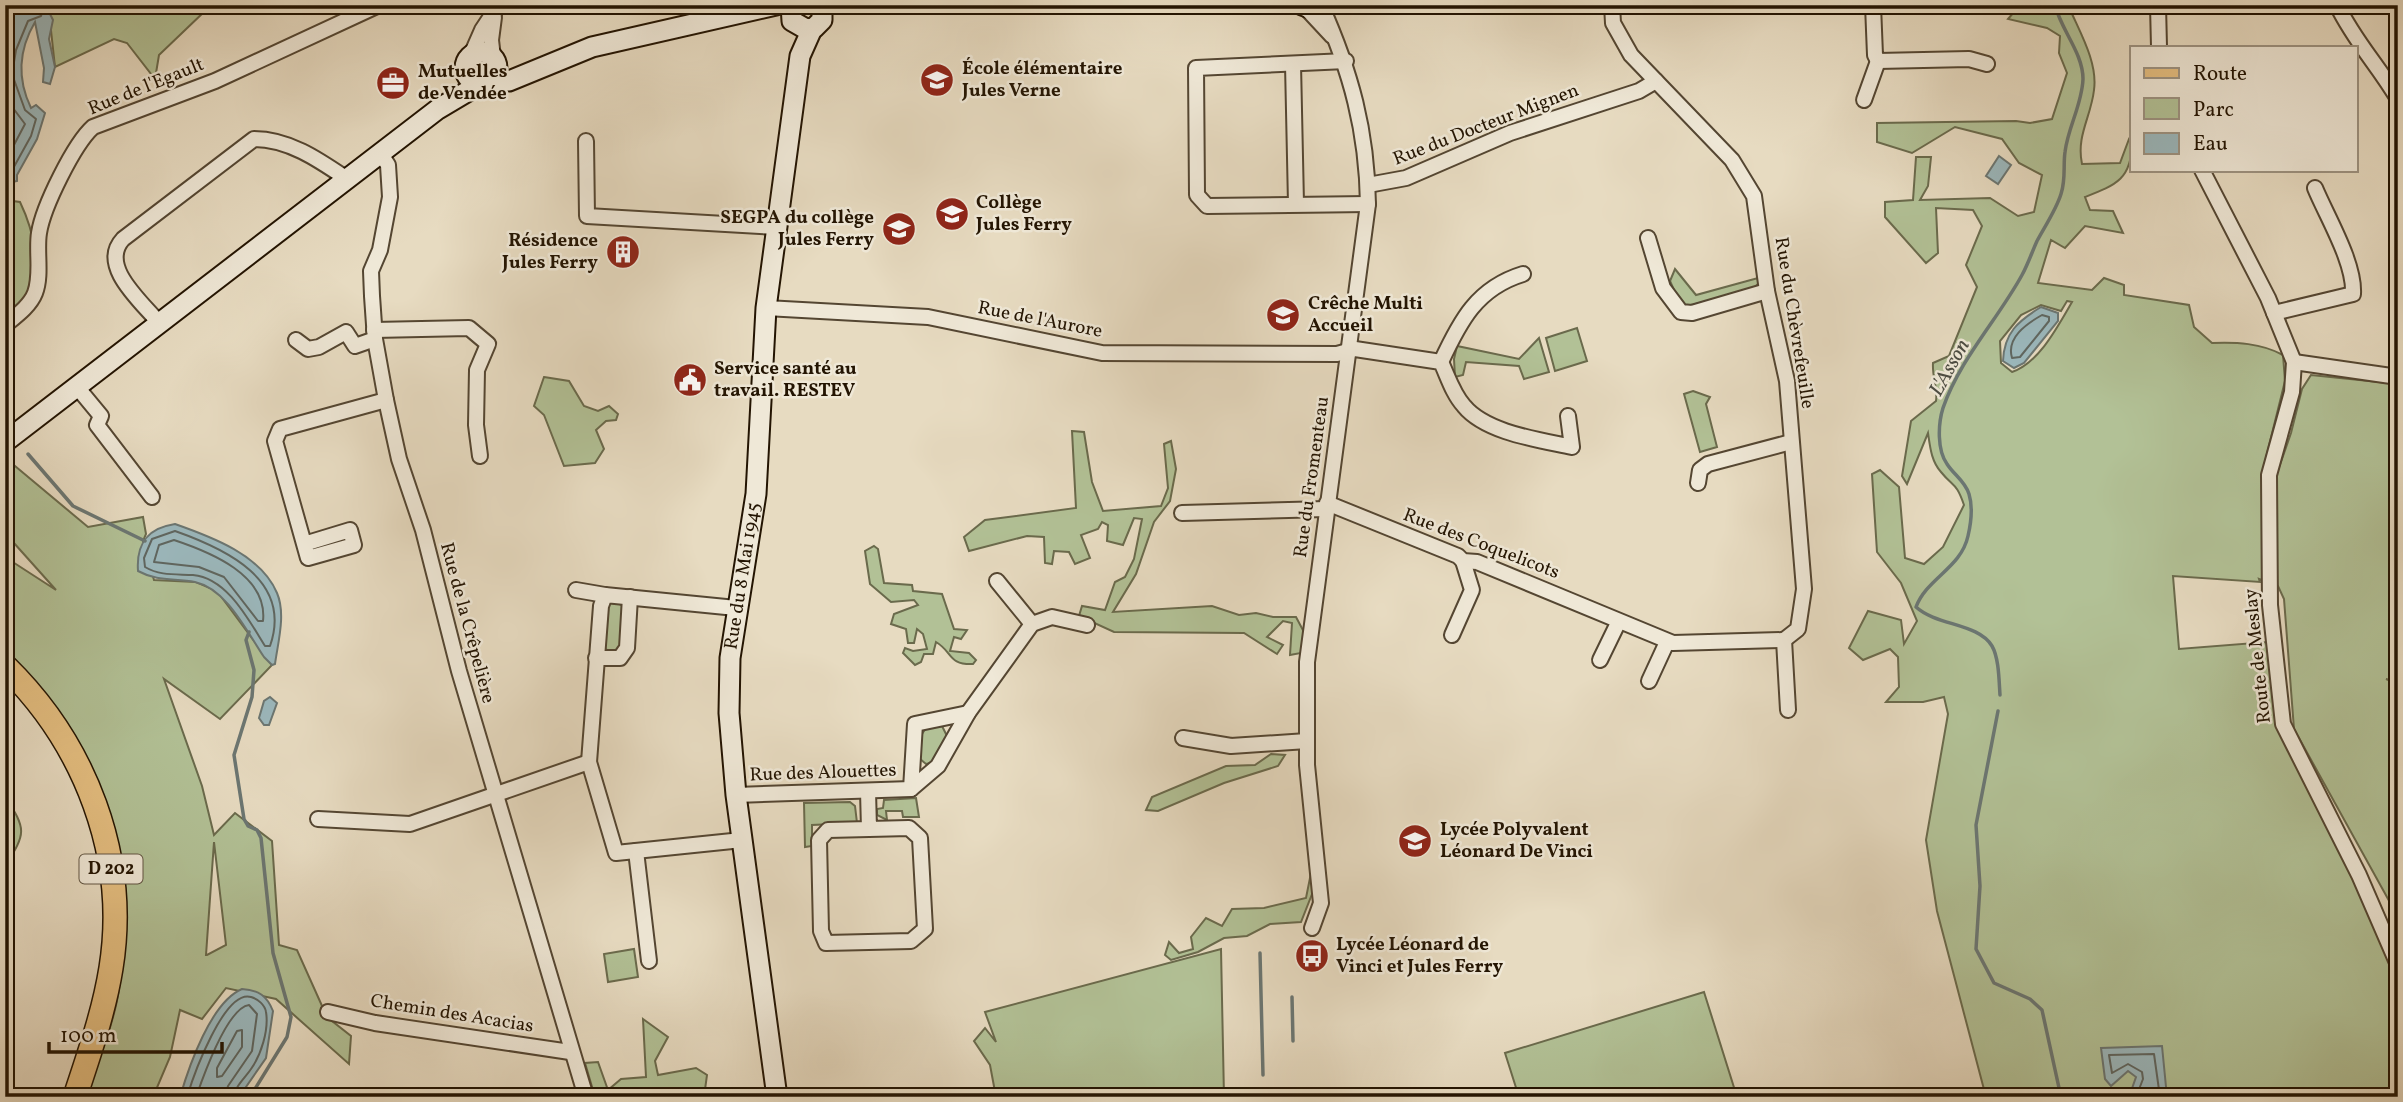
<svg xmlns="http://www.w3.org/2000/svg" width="2403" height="1102" font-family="Vollkorn,serif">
<rect width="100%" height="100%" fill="#e7dbc1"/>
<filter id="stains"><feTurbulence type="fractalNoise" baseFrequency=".00286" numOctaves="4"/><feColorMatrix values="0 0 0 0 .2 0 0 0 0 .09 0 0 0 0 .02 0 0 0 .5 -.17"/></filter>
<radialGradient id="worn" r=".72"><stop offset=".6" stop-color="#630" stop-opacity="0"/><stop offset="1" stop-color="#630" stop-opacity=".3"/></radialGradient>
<!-- green -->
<g fill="#b2c196" stroke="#6a6a4c" stroke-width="2" fill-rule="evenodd">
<polygon points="53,5 233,5 205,11 159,55 155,79 127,43 114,39 55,67 49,12"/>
<path d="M2020,5l49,2c10,24 29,55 25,83 -3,27 -18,46 -12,74l38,-1 9,-24 3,3c0,37 -16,43 -47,55l5,13 23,1 10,22 -38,-7 -20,22 -14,-8 -13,43 54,7 12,-12 20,7v10l65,10 5,22 18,16c24,-1 49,0 71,12l2,26 -23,93 13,5 16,-46 11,-44 9,-14 87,9v298l-12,-3 12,5v233l-104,-188 -10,-130 -6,-13 -19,-7 1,3 -87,-6 6,73 88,-7 10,86 105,209 16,55v105h-412l-49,-186 -11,-71 22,-126 -4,-17 -21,5h-37l13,-15 -1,-30 -8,-8 -27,11 -14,-12 19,-37 33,9 3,24 13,-23 -16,-38 -24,-31 -5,-78 8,-4 19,17 6,71 19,6 19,-17 21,-42c-8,-23 -10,-17 -23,-33 -10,-11 -11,-26 -13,-39l-21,51 -5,-8 9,-55 25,-20c2,-14 -4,-23 -3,-38l16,-7 28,-69 -11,-22 16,-39 -9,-16 -37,-2 2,45 -12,10 -41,-46v-15l28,-2 3,-43h15l-3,29 -8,14 70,-2 28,18 16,-4 8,-37 -23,-12 -17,-24 -47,-12 -43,26 -35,-11v-19l139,-2 14,2 22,-4 15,-46 -8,-20 1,-17 -13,-8 -39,-9zM2067,301l5,1c-14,24 -33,61 -60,70l-11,-9 -1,-22 21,-26 20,-10 20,6z"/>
<path d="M5,200l15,2c13,27 24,69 6,98 -4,7 -15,13 -21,19z"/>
<polygon points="1675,269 1696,295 1758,278 1759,283 1754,288 1685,307 1678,299 1670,281"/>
<polygon points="5,327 14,414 5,424"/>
<polygon points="1577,328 1587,361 1555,371 1546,338"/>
<polygon points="1539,338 1549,372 1524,379 1519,366 1466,362 1463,375 1455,377 1454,359 1457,346 1519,359"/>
<polygon points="544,377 569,381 584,406 598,411 609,406 618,414 616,420 606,421 596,430 604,449 595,463 564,466 544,415 534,406"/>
<polygon points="1693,391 1710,397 1706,404 1717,447 1700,452 1684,394"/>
<polygon points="1072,431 1084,432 1092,482 1103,511 1161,506 1168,488 1164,444 1171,441 1176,469 1170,501 1154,522 1136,574 1113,612 1212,606 1239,615 1256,613 1273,617 1296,617 1305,634 1301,653 1290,655 1292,623 1283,621 1267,637 1283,645 1277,654 1244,633 1114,632 1079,616 1082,606 1105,610 1115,582 1125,577 1134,559 1142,519 1134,518 1123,545 1107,541 1108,525 1102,522 1098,529 1081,535 1090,558 1075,564 1069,552 1054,551 1052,564 1045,563 1044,537 1027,536 969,551 964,537 985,520 1076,508"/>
<path d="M9,461l79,66 55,-10 3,17 -3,7 11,39 42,2 21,9 55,74 -52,54 -56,-40 38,107 12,49 21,-22 37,28 7,104 18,5 30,67 24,19 -2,28 -73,-65 -50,-11 -24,31 -22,-9 -10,47 -17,40h-67c11,-35 28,-72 33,-108 19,-142 -16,-237 -114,-340v-92l51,33 -51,-57v-68zM214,842l12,103 -19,10h-1z"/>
<path d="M874,546l4,3 6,34 28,2 1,6 29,3 12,35 13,1 -6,9 -7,-2 -4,14 19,2 7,7 -3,4c-25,1 -20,-12 -37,-22l-3,12h-9l-3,8 -6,3 -12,-12 2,-5 8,3 14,-2 -4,-15 -6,-5 -3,14h-6l-2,-14 -15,-5 3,-10 24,-9 -4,-5 -23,2 -21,-18 -5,-33z"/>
<polygon points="611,601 625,606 620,648 615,653 602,648 606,606"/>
<polygon points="942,726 949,740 935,762 926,764 919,758 920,737 926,728"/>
<polygon points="1271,754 1285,755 1278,766 1224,783 1158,811 1146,810 1152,797 1226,766 1255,765"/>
<path d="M5,796c22,35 21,36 0,71z"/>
<polygon points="916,798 919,817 903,817 902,811 886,811 887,820 877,815 877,809 883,808 884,800"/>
<polygon points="850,802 855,806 857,823 812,825 812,846 805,847 804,803"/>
<polygon points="1310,878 1314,889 1301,922 1270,924 1247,936 1224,938 1198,952 1171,960 1165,955 1169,942 1179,953 1193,949 1191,937 1206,918 1222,926 1232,909 1264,908 1306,898"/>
<polygon points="634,949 638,977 608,982 604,954"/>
<polygon points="1221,949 1224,1097 996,1097 990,1065 974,1041 985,1028 996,1042 985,1012"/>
<polygon points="1704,992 1737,1097 1519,1097 1505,1053"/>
<polygon points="643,1019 668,1037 655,1061 658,1075 696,1068 707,1075 704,1097 595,1097 585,1063 598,1062 608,1090 621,1079 646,1077"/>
</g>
<!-- water -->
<g fill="#9bb8bd" stroke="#6b7672" stroke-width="2">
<path d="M8,5h44l-3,7 4,8 -4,19 6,28 -5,17 -7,-2 1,-14 -9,-46c-17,29 -18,57 -4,86l5,-3 9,8 -8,26 -20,36v6l-12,3z"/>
<polygon points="1999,156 2011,165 1998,184 1986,176"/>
<path d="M2041,307l17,6v8l-34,42 -10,5 -11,-7c1,-28 15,-40 38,-54z"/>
<path d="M175,524c37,13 86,31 102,69 9,21 1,49 -2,71l-3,1 -8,-8c-17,-25 -37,-68 -69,-75 -21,-4 -37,0 -57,-11 -2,-28 10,-43 37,-47z"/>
<polygon points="270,697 277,703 269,725 264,725 259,718 264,701"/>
<path d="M242,989c17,1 25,7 31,22l-7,47 -27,39h-59c9,-31 31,-95 62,-108z"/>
<polygon points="2162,1046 2167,1097 2129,1097 2136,1077 2128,1071 2111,1086 2105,1079 2101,1048"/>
</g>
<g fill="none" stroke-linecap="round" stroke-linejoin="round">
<!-- shore -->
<g stroke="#5f6660" stroke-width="2">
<polyline points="5,84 13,108 25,124 5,162"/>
<polyline points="5,176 10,174 31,136 36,119 25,110 12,74 16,50 28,21 41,16 44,5"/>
<path d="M2042,315l7,2v4l-29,36 -8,1c-6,-20 14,-34 30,-43z"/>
<path d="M175,531c51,18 118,49 95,115h-5c-17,-27 -38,-68 -72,-71 -17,-1 -33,1 -48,-8l-1,-9 8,-19z"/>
<path d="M174,540c36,12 94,35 89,81h-5l-34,-44 -25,-10 -45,-5 5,-17z"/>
<polygon points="242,1030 242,1047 222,1076 217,1077 217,1068 237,1031"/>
<path d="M187,1097c6,-20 37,-108 64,-100 7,2 14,8 15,15 3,18 -5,43 -15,57 -6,9 -16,17 -17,28"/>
<path d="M196,1097c7,-20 31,-89 53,-92l8,9 -5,37 -24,35 -3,11"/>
<polyline points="2136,1097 2143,1079 2142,1072 2128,1064 2112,1073 2109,1055 2154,1054 2160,1097"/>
</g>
<!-- stream -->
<g stroke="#6b7672" stroke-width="3.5">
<polyline points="28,454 73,506 145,541"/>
<polyline points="249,632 246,640 254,670 252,697 234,755 244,819 248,826 257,830 261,838 273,953 291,1017 287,1037 250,1097"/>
<path d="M2000,695c-1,-14 -1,-37 -8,-49 -14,-23 -55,-20 -76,-39 11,-29 45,-39 52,-71 3,-13 5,-29 1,-42 -4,-13 -15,-19 -22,-30 -10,-14 -9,-40 -4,-56 17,-49 55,-89 79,-133 6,-11 10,-23 15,-34 8,-15 19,-31 24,-47 5,-15 2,-28 4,-42 3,-25 17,-47 18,-73 0,-26 -22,-49 -28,-74"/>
<polyline points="1998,711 1976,825 1980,886 1976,949 1994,983 2030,999 2042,1010 2061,1097"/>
<polyline points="1260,953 1263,1075"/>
<polyline points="1292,997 1293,1041"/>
</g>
<!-- street casing -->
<g stroke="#544632" stroke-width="18">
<g id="street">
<polyline points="1612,5 1613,23 1631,55 1732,160 1754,196 1767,291 1787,381 1804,589 1798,629 1784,640"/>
<polyline points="1873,5 1875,55 1878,61 1969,59 1987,64"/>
<polyline points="2158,5 2159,47"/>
<path d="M2337,5c18,37 41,60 61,94"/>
<polyline points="1305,7 1332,36"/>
<polyline points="471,55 482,30 496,9"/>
<polyline points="493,57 491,40 494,17"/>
<polyline points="1346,61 1196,68 1197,195 1207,206 1368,204"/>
<polyline points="1293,64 1296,204"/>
<polyline points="1864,100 1878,61"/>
<polyline points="586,141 587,216 777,227"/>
<polyline points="381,154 388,165 390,197 380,250 371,271 372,296 375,339 386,400 399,459 423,530 459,671 586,1097"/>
<polyline points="2202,170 2268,298 2294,362 2292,392 2269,475 2270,605 2283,724 2359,875 2398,965"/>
<polyline points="1368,185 1406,178 1510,133 1639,91 1656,81"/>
<polyline points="1648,238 1663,288 1681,312 1692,313 1767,291"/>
<path d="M766,308l162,9 174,36 235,1 18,-5 86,13c7,15 12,32 23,44 22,27 76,34 108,41l-4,-31"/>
<path d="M2274,313l79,-19c2,-31 -26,-77 -38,-106"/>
<path d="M160,324c-18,-22 -62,-58 -37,-85l131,-100c35,0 65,21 93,40"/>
<path d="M5,325c11,-9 25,-19 30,-32 7,-18 1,-42 4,-60 4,-26 35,-89 54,-106l122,-46 164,-76"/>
<polyline points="374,330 469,328 488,344 477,370 476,425 480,456"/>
<polyline points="296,340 308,349 319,347 346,332 355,346 375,339"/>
<path d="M1441,362c19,-41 36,-74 82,-88"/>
<polyline points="2294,362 2398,377"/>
<polyline points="77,387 101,416 97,425 152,497"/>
<polyline points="1698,483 1700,470 1708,464 1791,442"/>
<polyline points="1327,503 1458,556 1463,561 1477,562 1673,643 1784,640"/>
<polyline points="1182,513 1326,509"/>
<polyline points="304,544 350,530 354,545 308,558 275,441 280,429 386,400"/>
<polyline points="997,581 1032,624"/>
<polyline points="576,590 605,595"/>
<polyline points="736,608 605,595 601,606 589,762 616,853 742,840"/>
<polyline points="1452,635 1472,590 1463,561"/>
<polyline points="1784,640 1788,710"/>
<polyline points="596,658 620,658 627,648 630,597"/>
<polyline points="1600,660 1618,623"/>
<polyline points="1649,681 1667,642"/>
<polyline points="1183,738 1231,746 1307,741"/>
<polyline points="911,789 915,724 968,713"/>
<polyline points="868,791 869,829 909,828 920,838 925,929 911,941 826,943 821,931 819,840 828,830 869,829"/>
<polyline points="736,795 911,789 938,766 968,713 1032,624 1052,617 1087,625"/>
<polyline points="318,819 410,824 589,762"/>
<polyline points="636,851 649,961"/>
<path d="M1312,928l9,-25 -14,-138v-103l61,-458c-1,-73 -17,-132 -47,-199"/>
<polyline points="328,1012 375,1023 570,1052"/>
</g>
</g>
<!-- secondary casing -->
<g stroke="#231402" stroke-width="23">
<g id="secondary">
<polyline points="791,5 792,21 806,29 814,28 822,20 822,5"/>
<polyline points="1302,5 1310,8 1319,5"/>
<circle cx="481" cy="68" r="16"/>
<polyline points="491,81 509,81 592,47 776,5"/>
<polyline points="5,442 438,109 480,84"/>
<path id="s1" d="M777,1097l-41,-302 -7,-82 1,-55 26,-164 10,-186 34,-252 12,-27"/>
</g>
</g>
<!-- primary casing -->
<g stroke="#231402" stroke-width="26">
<path id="primary" d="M5,666c80,78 124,190 106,302 -7,44 -22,86 -36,129"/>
</g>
<!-- street -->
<use href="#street" stroke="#efe8d7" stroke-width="14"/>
<!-- secondary -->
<use href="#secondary" stroke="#efe8d7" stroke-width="19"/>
<!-- primary -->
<use href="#primary" stroke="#e4be80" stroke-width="23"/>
</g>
<!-- icons -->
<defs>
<g id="school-disc" transform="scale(1.75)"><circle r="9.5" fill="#8f2418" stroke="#efe8d7"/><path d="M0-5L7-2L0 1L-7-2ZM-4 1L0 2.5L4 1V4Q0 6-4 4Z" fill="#fff"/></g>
<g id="office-disc" transform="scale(1.75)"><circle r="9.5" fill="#8f2418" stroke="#efe8d7"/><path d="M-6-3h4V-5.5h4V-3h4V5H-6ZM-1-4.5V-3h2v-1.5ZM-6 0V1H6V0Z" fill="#fff"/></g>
<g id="building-disc" transform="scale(1.75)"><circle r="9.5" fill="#8f2418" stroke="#efe8d7"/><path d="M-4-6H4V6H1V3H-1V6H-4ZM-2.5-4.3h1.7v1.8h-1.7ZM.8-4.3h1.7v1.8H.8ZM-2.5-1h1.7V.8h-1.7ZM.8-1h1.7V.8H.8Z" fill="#fff"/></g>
<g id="civic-disc" transform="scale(1.75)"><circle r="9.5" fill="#8f2418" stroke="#efe8d7"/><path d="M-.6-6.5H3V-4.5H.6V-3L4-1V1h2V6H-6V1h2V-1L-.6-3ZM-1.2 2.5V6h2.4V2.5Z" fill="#fff"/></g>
<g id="bus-disc" transform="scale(1.75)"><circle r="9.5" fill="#8f2418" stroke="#efe8d7"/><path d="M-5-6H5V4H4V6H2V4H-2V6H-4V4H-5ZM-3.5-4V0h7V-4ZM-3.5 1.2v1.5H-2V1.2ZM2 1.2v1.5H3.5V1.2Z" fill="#fff"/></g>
</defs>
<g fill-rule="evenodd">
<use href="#school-disc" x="937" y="80"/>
<use href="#office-disc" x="393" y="83"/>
<use href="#school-disc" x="952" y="214"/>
<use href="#school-disc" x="899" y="229"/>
<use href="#building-disc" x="623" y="252"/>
<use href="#school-disc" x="1283" y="315"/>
<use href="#civic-disc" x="690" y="380"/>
<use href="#school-disc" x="1415" y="841"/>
<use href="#bus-disc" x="1312" y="956"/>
</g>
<g text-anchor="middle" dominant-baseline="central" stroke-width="5" stroke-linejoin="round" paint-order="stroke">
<!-- shield labels -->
<rect fill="#efe8d7" stroke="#605442" stroke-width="2" x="79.5" y="854.5" width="63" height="29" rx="5"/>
<g font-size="18" font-weight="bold" fill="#231402">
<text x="111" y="869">D 202</text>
</g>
<!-- poi labels -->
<g font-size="19" font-weight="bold" fill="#231402" stroke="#efe8d7" text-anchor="start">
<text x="962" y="69">École élémentaire<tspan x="962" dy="22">Jules Verne</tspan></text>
<text x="418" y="72">Mutuelles<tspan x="418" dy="22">de Vendée</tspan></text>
<text x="976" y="203">Collège<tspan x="976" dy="22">Jules Ferry</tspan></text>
<text x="874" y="218" text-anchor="end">SEGPA du collège<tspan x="874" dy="22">Jules Ferry</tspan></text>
<text x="598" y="241" text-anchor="end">Résidence<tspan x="598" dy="22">Jules Ferry</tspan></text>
<text x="1308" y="304">Crêche Multi<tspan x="1308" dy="22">Accueil</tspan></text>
<text x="714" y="369">Service santé au<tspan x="714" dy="22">travail. RESTEV</tspan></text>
<text x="1440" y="830">Lycée Polyvalent<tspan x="1440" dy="22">Léonard De Vinci</tspan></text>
<text x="1336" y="945">Lycée Léonard de<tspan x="1336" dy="22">Vinci et Jules Ferry</tspan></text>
</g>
<!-- street labels -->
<g font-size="19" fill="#231402" stroke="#efe8d7">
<text transform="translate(146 87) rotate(-22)">Rue de l'Egault</text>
<text transform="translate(1486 125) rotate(-21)">Rue du Docteur Mignen</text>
<text transform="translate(1040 320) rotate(11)">Rue de l'Aurore</text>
<text transform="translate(1794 323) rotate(81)">Rue du Chèvrefeuille</text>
<text transform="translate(1312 477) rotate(-82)">Rue du Fromenteau</text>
<text transform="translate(1481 544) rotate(21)">Rue des Coquelicots</text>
<text stroke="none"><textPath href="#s1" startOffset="525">Rue du 8 Mai 1945</textPath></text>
<text transform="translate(467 623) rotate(75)">Rue de la Crêpelière</text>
<text transform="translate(2258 656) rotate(-96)">Route de Meslay</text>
<text transform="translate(823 773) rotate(-2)">Rue des Alouettes</text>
<text transform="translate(452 1014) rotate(9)">Chemin des Acacias</text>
</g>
<!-- water labels -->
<g font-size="21" font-style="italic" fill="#4d4d43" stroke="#efe8d7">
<text transform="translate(1950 368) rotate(-61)">L'Asson</text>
</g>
</g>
<!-- margin -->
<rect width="2403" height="1102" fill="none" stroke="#e7dbc1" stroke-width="28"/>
<rect x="7" y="7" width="2389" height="1088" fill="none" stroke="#231402" stroke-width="3.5"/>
<rect x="14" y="14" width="2375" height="1074" fill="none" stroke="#231402" stroke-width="2"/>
<!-- legend -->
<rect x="2130" y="46" width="228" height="126" fill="#efe8d7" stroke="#9d9382" stroke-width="2"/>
<rect x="2144" y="68" width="35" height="10" fill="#e4be80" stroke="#9d9382" stroke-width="2"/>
<text x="2193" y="80" font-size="21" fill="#231402">Route</text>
<rect x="2144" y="98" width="35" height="21" fill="#b2c196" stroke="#9d9382" stroke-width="2"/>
<text x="2193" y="116" font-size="21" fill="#231402">Parc</text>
<rect x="2144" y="133" width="35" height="21" fill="#9bb8bd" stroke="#9d9382" stroke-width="2"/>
<text x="2193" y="150" font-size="21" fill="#231402">Eau</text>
<!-- scale -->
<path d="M49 1042v10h173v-10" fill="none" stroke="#231402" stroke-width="3.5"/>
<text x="60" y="1042" font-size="21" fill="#231402" stroke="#efe8d7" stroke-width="5" paint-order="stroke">100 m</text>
<rect width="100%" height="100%" filter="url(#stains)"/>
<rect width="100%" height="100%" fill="url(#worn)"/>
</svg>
